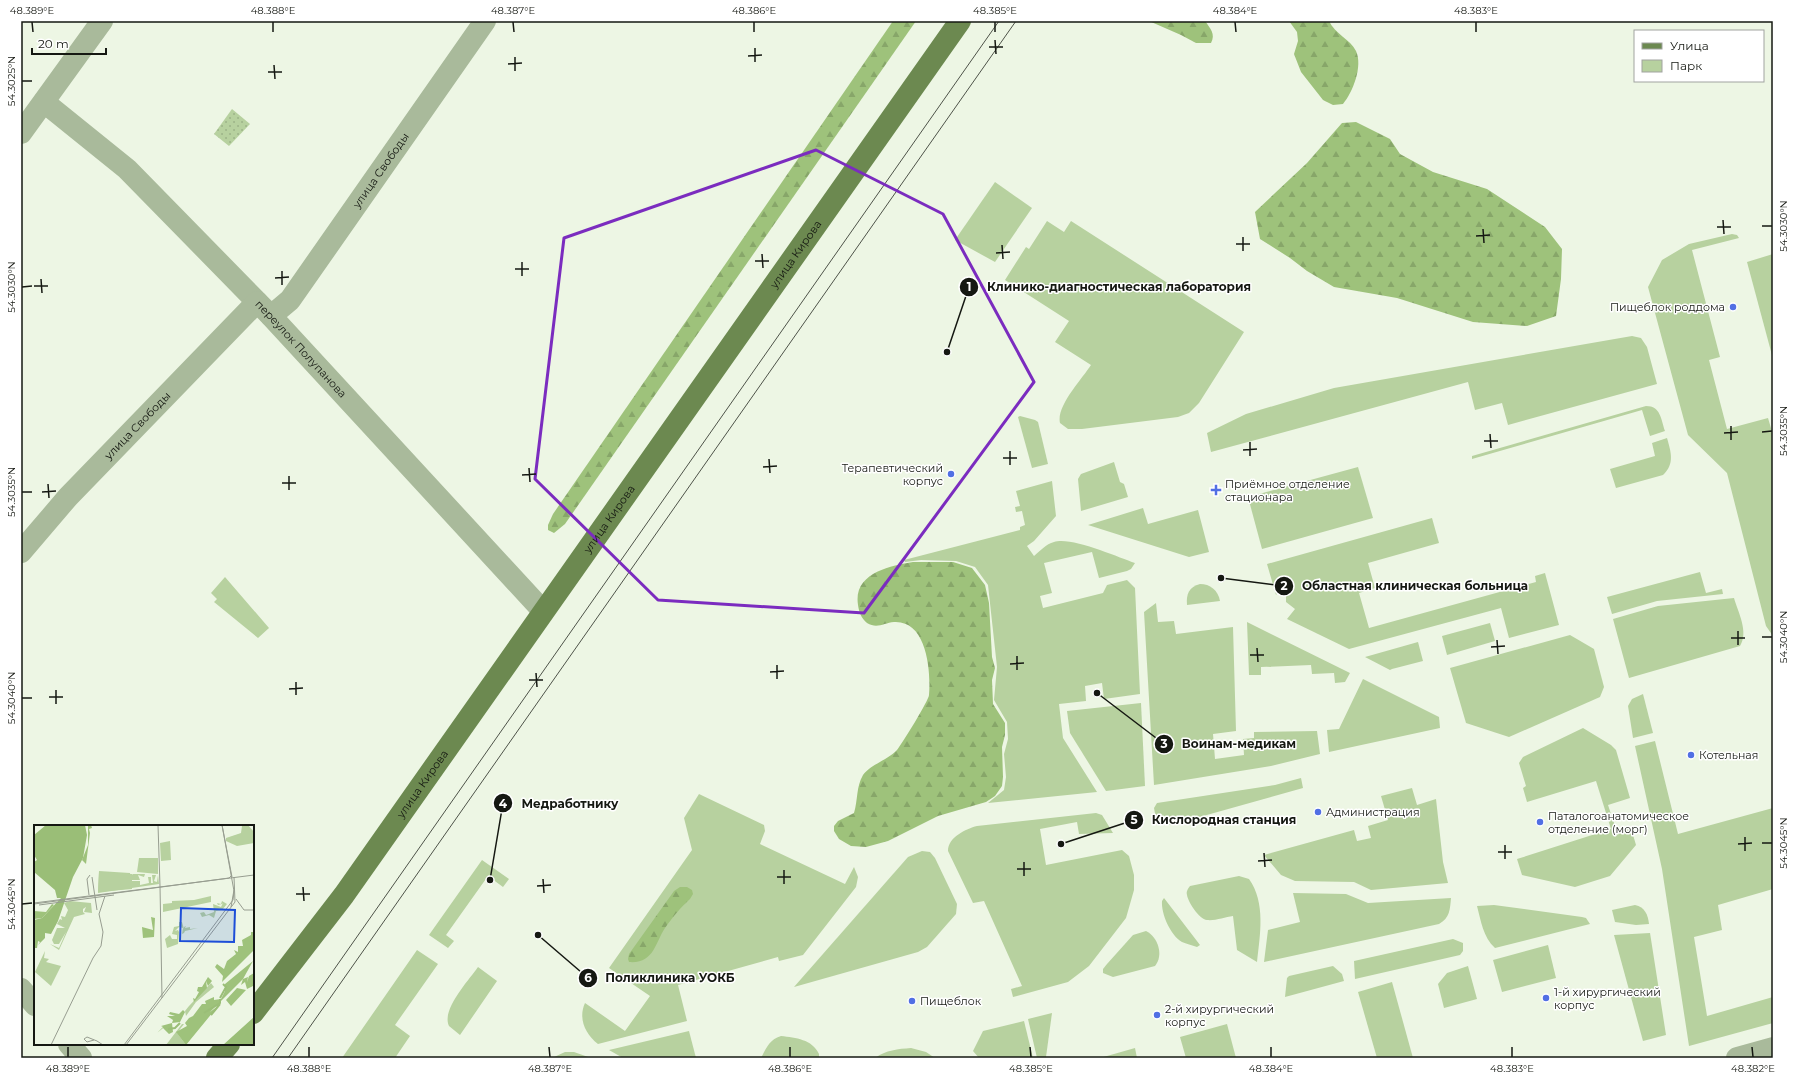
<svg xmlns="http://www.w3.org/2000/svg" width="1794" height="1079" font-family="Montserrat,sans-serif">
<defs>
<pattern id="forest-firs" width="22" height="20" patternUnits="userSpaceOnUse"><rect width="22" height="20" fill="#9ec27b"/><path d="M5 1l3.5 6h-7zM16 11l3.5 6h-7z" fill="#87a669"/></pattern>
<pattern id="park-dots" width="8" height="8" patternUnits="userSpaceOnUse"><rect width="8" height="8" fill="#b7d19f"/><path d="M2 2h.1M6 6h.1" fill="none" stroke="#9cb388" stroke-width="1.8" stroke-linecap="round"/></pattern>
</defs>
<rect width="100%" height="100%" fill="#edf6e4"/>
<!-- green -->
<g fill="#b7d19f">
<polygon points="995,182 1032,208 995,262 955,240"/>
<path d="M1047,221l17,11 7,-11 173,111 -45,71 -10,10 -11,4 -96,12h-14l-8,-6c-4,-17 22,-44 31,-58l-36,-23 14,-21 -64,-41 21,-33 3,2z"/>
<polygon points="1732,234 1737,235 1739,238 1692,250 1720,357 1709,360 1727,429 1768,418 1773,435 1773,636 1766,626 1727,473 1688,435 1648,287 1662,260 1689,244"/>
<polygon points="1773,254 1773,359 1747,262"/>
<polygon points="1632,336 1641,338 1647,347 1657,384 1508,425 1502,403 1475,410 1468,382 1211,452 1207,433 1246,414 1334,388"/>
<path d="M1646,406c15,0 15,14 19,25l-15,5 -8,-26 -170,49v-3z"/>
<polygon points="1020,416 1035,420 1038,422 1048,464 1032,468 1018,417"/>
<path d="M1667,438c4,14 8,26 -4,37l-47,13 -6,-19 45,-13 -3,-13z"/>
<polygon points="1114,462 1120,482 1124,484 1128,497 1081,511 1078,479 1081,474"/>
<polygon points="1358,467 1373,518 1262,549 1248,497"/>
<path d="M1052,481l4,35 -22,25 -7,5 7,10c6,-5 12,-12 20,-14 16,-6 64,15 81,21l-4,6 -4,2 -28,7 -7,-26 -48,11 8,30 -12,3 3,12 60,-15 4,-8 20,-5 8,8 5,106 -36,5 -2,-16 -17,3 1,15 -27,3 4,34 34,54 -109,11 16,-13 2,-13 -2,-23 4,-15 -1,-17 -13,-22 3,-33 -9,-82 -13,-18 -19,-6 -35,-1 -16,2 -1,-2 116,-30v-3l5,-2 -3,-14 -6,1 -1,-5 5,-1 -4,-15z"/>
<polygon points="1143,508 1148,524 1198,510 1209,552 1189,557 1088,525"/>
<polygon points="1432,518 1439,543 1368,563 1375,588 1359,593 1369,628 1536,582 1535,576 1545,573 1559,625 1509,638 1501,608 1349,649 1287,619 1295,609 1286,602 1286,594 1281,589 1276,595 1267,564"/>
<polygon points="1700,572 1706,593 1722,589 1723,594 1657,601 1612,614 1607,597"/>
<polygon points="225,577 269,628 258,638 214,602 217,599 211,593"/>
<path d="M1200,584c10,0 18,6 20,17l-33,4c-1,-11 2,-18 13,-21z"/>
<path d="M1734,598c4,14 15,34 6,48l-111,32 -16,-59 45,-13z"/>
<polygon points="1156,603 1158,622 1174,621 1176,634 1233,627 1236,731 1213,734 1215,759 1244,755 1243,739 1254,738 1254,732 1317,731 1320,754 1271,766 1154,785 1144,612"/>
<polygon points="1247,622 1350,673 1345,682 1335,683 1334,673 1312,674 1311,665 1261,667 1261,675 1249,675"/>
<polygon points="1490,623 1495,641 1447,655 1442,636"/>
<polygon points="1570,635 1594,649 1604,687 1600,697 1509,737 1466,723 1450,668"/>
<polygon points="1418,642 1423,661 1392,669 1390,670 1365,657"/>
<polygon points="1363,679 1439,717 1440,728 1329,752 1327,730 1339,729"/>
<polygon points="1643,694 1653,733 1633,738 1628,706 1632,699"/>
<polygon points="1141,703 1145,786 1106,791 1070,733 1067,711"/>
<polygon points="1583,728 1611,745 1616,750 1630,798 1608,805 1617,832 1631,828 1636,845 1610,876 1575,887 1522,875 1517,859 1611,829 1596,781 1527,802 1523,788 1526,786 1519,763 1523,757"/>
<polygon points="1655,741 1678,834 1773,808 1773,889 1718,905 1722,930 1694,937 1707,1016 1773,997 1773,1023 1689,1046 1662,869 1635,746"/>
<polygon points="1301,778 1303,788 1171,825 1159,823 1156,819 1154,808 1157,803 1275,785"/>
<polygon points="1412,788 1417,805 1436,799 1443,862 1448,883 1371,890 1354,882 1295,881 1281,875 1264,855 1354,830 1357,841 1371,838 1368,826 1388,820 1381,796"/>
<path d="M699,794l65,31 1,6 -5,13 85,40 9,-17 4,10 -2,10 -53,68 -24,6 -1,-4 -100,28 9,36 -89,23c-13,-10 -20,-26 -13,-41l40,28 25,-35 -41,-28 83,-118 -8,-32z"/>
<path d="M1096,813l6,2 11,18 -34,1 -2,-12 -37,7 6,36 76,-15 7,6 5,19v15l-8,28 -37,48 -21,16 -55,15 -2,-8 11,-3 -38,-85 -11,2 -25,-52c0,-14 18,-22 29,-25z"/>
<polygon points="922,851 930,852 935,858 957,904 956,914 927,947 918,952 794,987 908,857"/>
<polygon points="482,860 509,879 503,887 488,876 446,935 454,941 448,948 429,935"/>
<path d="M1239,876l10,3c17,24 11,56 8,83l-20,-12 -4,-34c-8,1 -18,5 -26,4 -8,-1 -19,-18 -20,-25 -1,-4 1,-6 3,-9z"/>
<path d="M1293,893l53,1 22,9 83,-5c-1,11 -1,20 -12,26l-175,38 4,-32 32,-8z"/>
<path d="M1164,898l36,47 -3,2c-5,-2 -11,-3 -15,-5 -12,-7 -21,-29 -20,-41z"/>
<path d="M1494,905l88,12 4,1 4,6 -95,24c-12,-11 -14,-27 -18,-42z"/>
<path d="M1635,905c10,2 13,10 14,19l-13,1 -21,-3 -3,-12z"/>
<path d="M1146,931c12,6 18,24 9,35l-42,11 -10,-4v-4l4,-5 26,-29z"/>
<polygon points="1650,933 1666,1035 1643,1041 1614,935"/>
<polygon points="1453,939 1463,943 1463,951 1460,955 1355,979 1354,961"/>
<polygon points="1548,945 1556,978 1502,992 1493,960"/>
<polygon points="417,950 438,964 395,1025 410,1036 395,1058 342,1058"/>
<polygon points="1333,966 1342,974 1344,981 1285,997 1287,978 1289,976"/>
<polygon points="1468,966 1477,999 1444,1008 1438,984 1447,973"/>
<path d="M478,967l19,14 -37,54 -11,-9c-8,-16 20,-46 29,-59z"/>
<polygon points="1392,982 1413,1058 1377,1058 1358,992"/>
<polygon points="1052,1013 1046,1057 1037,1058 1028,1019"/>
<polygon points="1024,1021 1033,1058 979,1058 973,1051 983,1031"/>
<polygon points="1227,1024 1236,1058 1186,1058 1180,1037"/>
<polygon points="689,1031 696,1058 623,1058 609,1050"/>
<path d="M781,1036c15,2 31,3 38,18v3l-58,1c6,-11 8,-18 20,-22z"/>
<path d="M911,1048l15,4 9,6h-60c11,-8 23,-9 36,-10z"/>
<polygon points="1135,1048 1137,1058 1100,1058"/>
<polygon points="565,1052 574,1052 591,1058 552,1058"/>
</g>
<!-- forest -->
<g fill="url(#forest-firs)">
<polygon points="893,21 916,21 565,524 554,533 548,530 548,525 553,514"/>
<path d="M1149,21h56c5,7 11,13 6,22h-15l-15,-8z"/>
<path d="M1289,21h40c6,13 21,18 27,30 7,15 -3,41 -13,53l-10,1 -10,-5 -22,-28 -7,-18 4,-13 -1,-9z"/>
<polygon points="1356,122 1390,139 1400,154 1433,172 1487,189 1545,227 1562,249 1561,279 1556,316 1527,326 1473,322 1397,298 1334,287 1307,271 1290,258 1260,239 1255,212 1307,163 1342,123"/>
<path d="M913,562h40l19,6 13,17 4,18 3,54 3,11 -3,12 1,24 12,19v12l-3,12 1,30 -1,9 -7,10 -9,6 -48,14 -50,25 -22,6 -15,-1 -12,-7 -5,-8v-5l4,-5 16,-8c4,-13 2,-26 9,-38 8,-11 25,-15 34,-25 5,-6 32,-50 32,-55 2,-24 -2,-75 -35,-73 -10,1 -17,7 -27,1 -6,-5 -8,-11 -9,-18 -5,-32 32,-39 55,-43z"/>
<path d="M680,887h7l5,3 1,4 -3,5c-9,8 -18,19 -25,29 -10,15 -11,36 -36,34l-1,-3 1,-5 45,-63z"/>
</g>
<!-- park -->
<polygon fill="url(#park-dots)" points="232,109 250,124 229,146 214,134"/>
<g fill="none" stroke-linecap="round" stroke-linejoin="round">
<!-- minor -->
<g stroke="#a9ba9b" stroke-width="22">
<path id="s1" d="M44,102l83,67 144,147 272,295"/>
<polyline points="21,133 102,21"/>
<path id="s2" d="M271,316l19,-16 195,-279"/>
<path id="s3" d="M21,552l47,-55 189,-195"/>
<polyline points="21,989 35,1005"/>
<polyline points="69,1044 81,1058"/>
<polyline points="1737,1058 1773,1048"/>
</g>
<!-- primary -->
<g stroke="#6c8950" stroke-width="22">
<path id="s4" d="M253,1013l91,-118 616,-874"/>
<polyline points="217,1058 229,1044"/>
</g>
<!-- tram -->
<g stroke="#4e5349" stroke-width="1">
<polyline points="272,1058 999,21"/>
<polyline points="288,1058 1016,21"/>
</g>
</g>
<!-- marked area -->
<path fill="none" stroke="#7b2cbf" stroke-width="3" stroke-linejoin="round" d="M816,150l127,64 91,168 -170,231 -206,-13 -123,-121 29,-241z"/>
<!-- ticks -->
<path fill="none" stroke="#151812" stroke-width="1.5" d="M32,22l1,10M273,22v10M513,22l1,10M754,22v10M995,22v10M1235,22l1,10M1476,22v10M995,40l1,14M989,47h14M755,48v14M748,56l14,-1M515,57v14M508,64l14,-1M274,65l1,14M268,72h14M22,81h10M1723,220l1,14M1762,226h10M1717,227h14M1483,229l1,14M1476,236l14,-1M1243,237v14M1236,244h14M1002,245l1,14M996,253l14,-1M762,254l1,14M755,261h14M522,262v14M515,269h14M282,271v14M275,278l14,-1M41,279l1,14M34,286h14M22,287l10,-1M1731,426v14M1762,432l10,-1M1724,433l14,-1M1490,434l1,14M1484,441h14M1250,442v14M1243,450l14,-1M1010,451v14M1003,458h14M769,459l1,14M763,467l14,-1M529,468l1,14M522,475l14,-1M289,476v14M282,483h14M48,484l1,14M22,492h10M42,492l14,-1M1738,631v14M1762,637h10M1731,638h14M1497,640l1,14M1491,647l14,-1M1257,648l1,14M1250,655h14M1017,656v14M1010,664l14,-1M777,665v14M770,672l14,-1M536,673l1,14M529,680h14M296,682v13M289,689l14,-1M56,690v14M49,697h14M22,698h10M1745,837v14M1762,843h10M1738,844l14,-1M1505,845v14M1498,852h14M1264,853l1,14M1258,861l14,-1M1024,862v14M1017,869h14M784,870v14M777,877h14M543,879l1,14M537,886l14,-1M303,887l1,14M296,894h14M22,904l10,-1M68,1047v10M309,1047v10M549,1047l1,10M790,1047v10M1030,1047l1,10M1271,1047v10M1512,1047v10M1752,1047l1,10"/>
<!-- markers -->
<g fill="#516fe4" stroke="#fff" stroke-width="1.5">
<circle cx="1733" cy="307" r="4"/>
<circle cx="951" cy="474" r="4"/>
<path d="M1214 484h4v4h4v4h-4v4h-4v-4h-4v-4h4z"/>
<circle cx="1691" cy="755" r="4"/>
<circle cx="1318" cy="812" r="4"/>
<circle cx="1540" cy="822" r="4"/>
<circle cx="1546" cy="998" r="4"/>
<circle cx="912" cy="1001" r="4"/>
<circle cx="1157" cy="1015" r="4"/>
</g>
<g text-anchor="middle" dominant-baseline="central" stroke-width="3" stroke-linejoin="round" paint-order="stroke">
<!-- street labels -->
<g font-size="11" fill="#151812" stroke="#fff">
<text stroke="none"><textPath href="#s2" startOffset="183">улица Свободы</textPath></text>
<text stroke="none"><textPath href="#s4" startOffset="933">улица Кирова</textPath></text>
<text stroke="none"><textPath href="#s1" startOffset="357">переулок Полупанова</textPath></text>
<text stroke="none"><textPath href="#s3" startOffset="172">улица Свободы</textPath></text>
<text stroke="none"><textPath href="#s4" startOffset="609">улица Кирова</textPath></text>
<text stroke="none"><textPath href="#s4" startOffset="285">улица Кирова</textPath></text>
</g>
<!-- poi labels -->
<g font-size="11" fill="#151812" stroke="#fff" text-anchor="start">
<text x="1725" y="307" text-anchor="end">Пищеблок роддома</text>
<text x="943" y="468" text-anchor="end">Терапевтический<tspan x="943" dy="13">корпус</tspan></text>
<text x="1225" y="484">Приёмное отделение<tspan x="1225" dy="13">стационара</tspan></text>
<text x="1699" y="755">Котельная</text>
<text x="1326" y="812">Администрация</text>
<text x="1548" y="816">Паталогоанатомическое<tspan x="1548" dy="13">отделение (морг)</tspan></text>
<text x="1554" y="992">1-й хирургический<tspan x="1554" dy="13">корпус</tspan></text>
<text x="920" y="1001">Пищеблок</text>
<text x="1165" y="1009">2-й хирургический<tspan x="1165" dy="13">корпус</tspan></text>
</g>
</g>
<!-- overview -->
<g transform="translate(34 825)">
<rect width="220" height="220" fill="#edf6e4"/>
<path d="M65,46l31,2v3l3,-2h12l-1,3 -6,-2 2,5h-9l-1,1h10v4l9,-2 -1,-6h3v6h2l-1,-8h4l-2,6 3,1 1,-7 1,9 -61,9zM36,76l21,2 1,10 -8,-1 2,-5 -3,2v3l2,2 -11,3 -15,33 -9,-6 9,4 7,-16 -7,12h-5l-2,-4 5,-12h8l-8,-4 3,-5 2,1 -1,-4 4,1 3,-7 -4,-7zM188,76l5,3 -5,6 -6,1 -2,7 -5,-3 -7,2 -2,-4 4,-1 2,3 8,-3 -1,-8 8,3 2,-4 -1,1 -4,1 -1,-2 4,1zM145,97h3l2,7v-2l2,-1 -1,2 5,-1v2l8,-1 -13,3 -1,2 -2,1 1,-6 -4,-1 -4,4 3,-1 1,2 -1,12 -11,4 -2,-9 5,-4 2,4h5v-4l-5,-1 2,-7 5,-1zM11,126l-1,7 5,1 -3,3 15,4 -10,20 -16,-14zM177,158l3,4 -18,15 -10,14 -1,-5 4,-5zM148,199h2l-7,9 9,12h-20z" fill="#b7d19f"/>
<path d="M57,0l1,3 -3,1 1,4 -4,31 -4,-4 6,-15v-19zM18,79l2,1 -12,13 -8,1v-8l12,1zM117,92l4,1 -1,19 -11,1 -1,-11 11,3zM217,107h3v18l-32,32 1,-6 -8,-9 2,-3 7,5 3,-8 9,-7 -2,-4 4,2v-6h5l-1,-6 9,-5zM219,136l-10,18 5,-2 -1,5 2,-6 5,-3 -1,13 -6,3 -2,-7 -4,3 2,-6 -33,33 8,-6 -32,39 -10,-13 11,-6 -2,-3 4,-5 4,-2 9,-12h4l-1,-3 9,-4v3l7,-1 4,-8v-7zM174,152l4,4 -4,5 -2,-5 1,7 -13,14 -1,-4 2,1 4,-7 -2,-1 1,-4h4zM203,163l9,2 -15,16 -5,-6zM149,185l2,2 -5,10 -8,1 1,9 -4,2 -6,-6 -6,5 6,-6 -2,-1 11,-3 1,-3 -6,-4h8l1,3 -1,-3 -6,-2 1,-2 9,2z" fill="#9ec27b"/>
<path d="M214,0l6,7v11l-17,3 -11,-5v-3l15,-5 1,-7zM136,16l1,19 -10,1 -1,-18zM105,33h19v16l-21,-2zM65,47l33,2v15l-34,3zM177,71v6l-48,10v-8l9,-1v-2l22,-1z" fill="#b7d19f"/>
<path d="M12,0h39l2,10 -4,23 -10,19 -15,44 -7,13 -6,-1v5l-7,7 2,-3 -2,-1 -1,7h-2l-1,-28 8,-2 19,-20h-4l-2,-8 -21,-18v-10l3,-2 -3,-5v-20zM220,192v28h-31l10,-9z" fill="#9abe77"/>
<path fill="none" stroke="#9abe77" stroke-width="2" d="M186,173l6,-11 -3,-3M170,188l16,-10v-4M177,190l9,-11M134,204l7,-1 5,-5"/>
<path fill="none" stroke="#979d90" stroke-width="1" d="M124,0l2,61M188,0l10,52M58,52l5,33M126,61l2,112M55,70l-2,-16 3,-4M202,74l8,11h10M0,78l220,-28M0,79l195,-26 3,-3M5,80l75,-10M197,82l3,-17M60,215l-7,2 -3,-3 3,-2 10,4 6,4M17,220l42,-87 8,-12 2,-14 -4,-18 6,-18M90,220l109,-145 1,-9 -12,-66M92,220l109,-143 -1,-25"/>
<path fill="#1d4ed8" fill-opacity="0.15" stroke="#1d4ed8" stroke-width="2" d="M147,83l54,2 -1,32 -54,-1z"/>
<rect width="220" height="220" fill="none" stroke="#151812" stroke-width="2"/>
</g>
<!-- callouts -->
<path fill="none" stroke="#151812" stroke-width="1.5" d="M947 352L969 287M1221 578L1284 586M1097 693L1164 744M490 880L503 803M1061 844L1134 820M538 935L588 978"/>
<g fill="#151812" stroke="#fff" stroke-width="1.5">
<circle cx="947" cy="352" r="4"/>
<circle cx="1221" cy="578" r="4"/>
<circle cx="1097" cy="693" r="4"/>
<circle cx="490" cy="880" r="4"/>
<circle cx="1061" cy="844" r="4"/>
<circle cx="538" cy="935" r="4"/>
<circle cx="969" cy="287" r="10"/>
<circle cx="1284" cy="586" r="10"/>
<circle cx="1164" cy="744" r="10"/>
<circle cx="503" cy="803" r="10"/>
<circle cx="1134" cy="820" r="10"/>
<circle cx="588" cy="978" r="10"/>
</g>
<g font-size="12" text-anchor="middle" font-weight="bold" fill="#fff">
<text x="969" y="291">1</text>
<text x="1284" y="590">2</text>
<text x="1164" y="748">3</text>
<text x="503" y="808">4</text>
<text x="1134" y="824">5</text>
<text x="588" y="982">6</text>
</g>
<g font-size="12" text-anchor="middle" font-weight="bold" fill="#151812" stroke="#fff" stroke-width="3" stroke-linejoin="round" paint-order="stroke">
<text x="1119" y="291">Клинико-диагностическая лаборатория</text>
<text x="1415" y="590">Областная клиническая больница</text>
<text x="1239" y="748">Воинам-медикам</text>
<text x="570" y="808">Медработнику</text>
<text x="1224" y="824">Кислородная станция</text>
<text x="670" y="982">Поликлиника УОКБ</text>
</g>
<!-- border -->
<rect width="1794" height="1079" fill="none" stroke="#ffffff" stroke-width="44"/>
<!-- legend -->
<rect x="1634" y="30" width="130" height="52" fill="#ffffff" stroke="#a1a3a0"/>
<rect x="1642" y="43" width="20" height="6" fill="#6c8950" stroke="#a1a3a0"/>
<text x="1670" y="50" font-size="12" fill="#151812">Улица</text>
<rect x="1642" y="60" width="20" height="12" fill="#b7d19f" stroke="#a1a3a0"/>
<text x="1670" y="70" font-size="12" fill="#151812">Парк</text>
<!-- scale -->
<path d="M32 48v6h74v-6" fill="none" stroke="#151812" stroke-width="2"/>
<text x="38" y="48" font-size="12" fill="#151812" stroke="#ffffff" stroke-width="3" paint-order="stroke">20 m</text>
<rect x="22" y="22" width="1750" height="1035" fill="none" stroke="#151812" stroke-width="1.5"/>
<g font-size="10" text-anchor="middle" fill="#151812">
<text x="32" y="14">48.389°E</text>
<text x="273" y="14">48.388°E</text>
<text x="513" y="14">48.387°E</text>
<text x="754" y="14">48.386°E</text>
<text x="995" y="14">48.385°E</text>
<text x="1235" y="14">48.384°E</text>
<text x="1476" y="14">48.383°E</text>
<text transform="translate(11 81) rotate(-90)" y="4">54.3025°N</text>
<text transform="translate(1783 226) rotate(-90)" y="4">54.3030°N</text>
<text transform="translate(11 287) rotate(-90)" y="4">54.3030°N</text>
<text transform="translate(1783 431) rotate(-90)" y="4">54.3035°N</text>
<text transform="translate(11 492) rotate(-90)" y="4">54.3035°N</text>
<text transform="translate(1783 637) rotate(-90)" y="4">54.3040°N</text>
<text transform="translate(11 698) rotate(-90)" y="4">54.3040°N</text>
<text transform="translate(1783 843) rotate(-90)" y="4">54.3045°N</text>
<text transform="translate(11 904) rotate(-90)" y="4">54.3045°N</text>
<text x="68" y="1072">48.389°E</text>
<text x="309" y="1072">48.388°E</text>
<text x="550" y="1072">48.387°E</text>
<text x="790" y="1072">48.386°E</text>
<text x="1031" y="1072">48.385°E</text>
<text x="1271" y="1072">48.384°E</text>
<text x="1512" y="1072">48.383°E</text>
<text x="1753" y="1072">48.382°E</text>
</g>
</svg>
